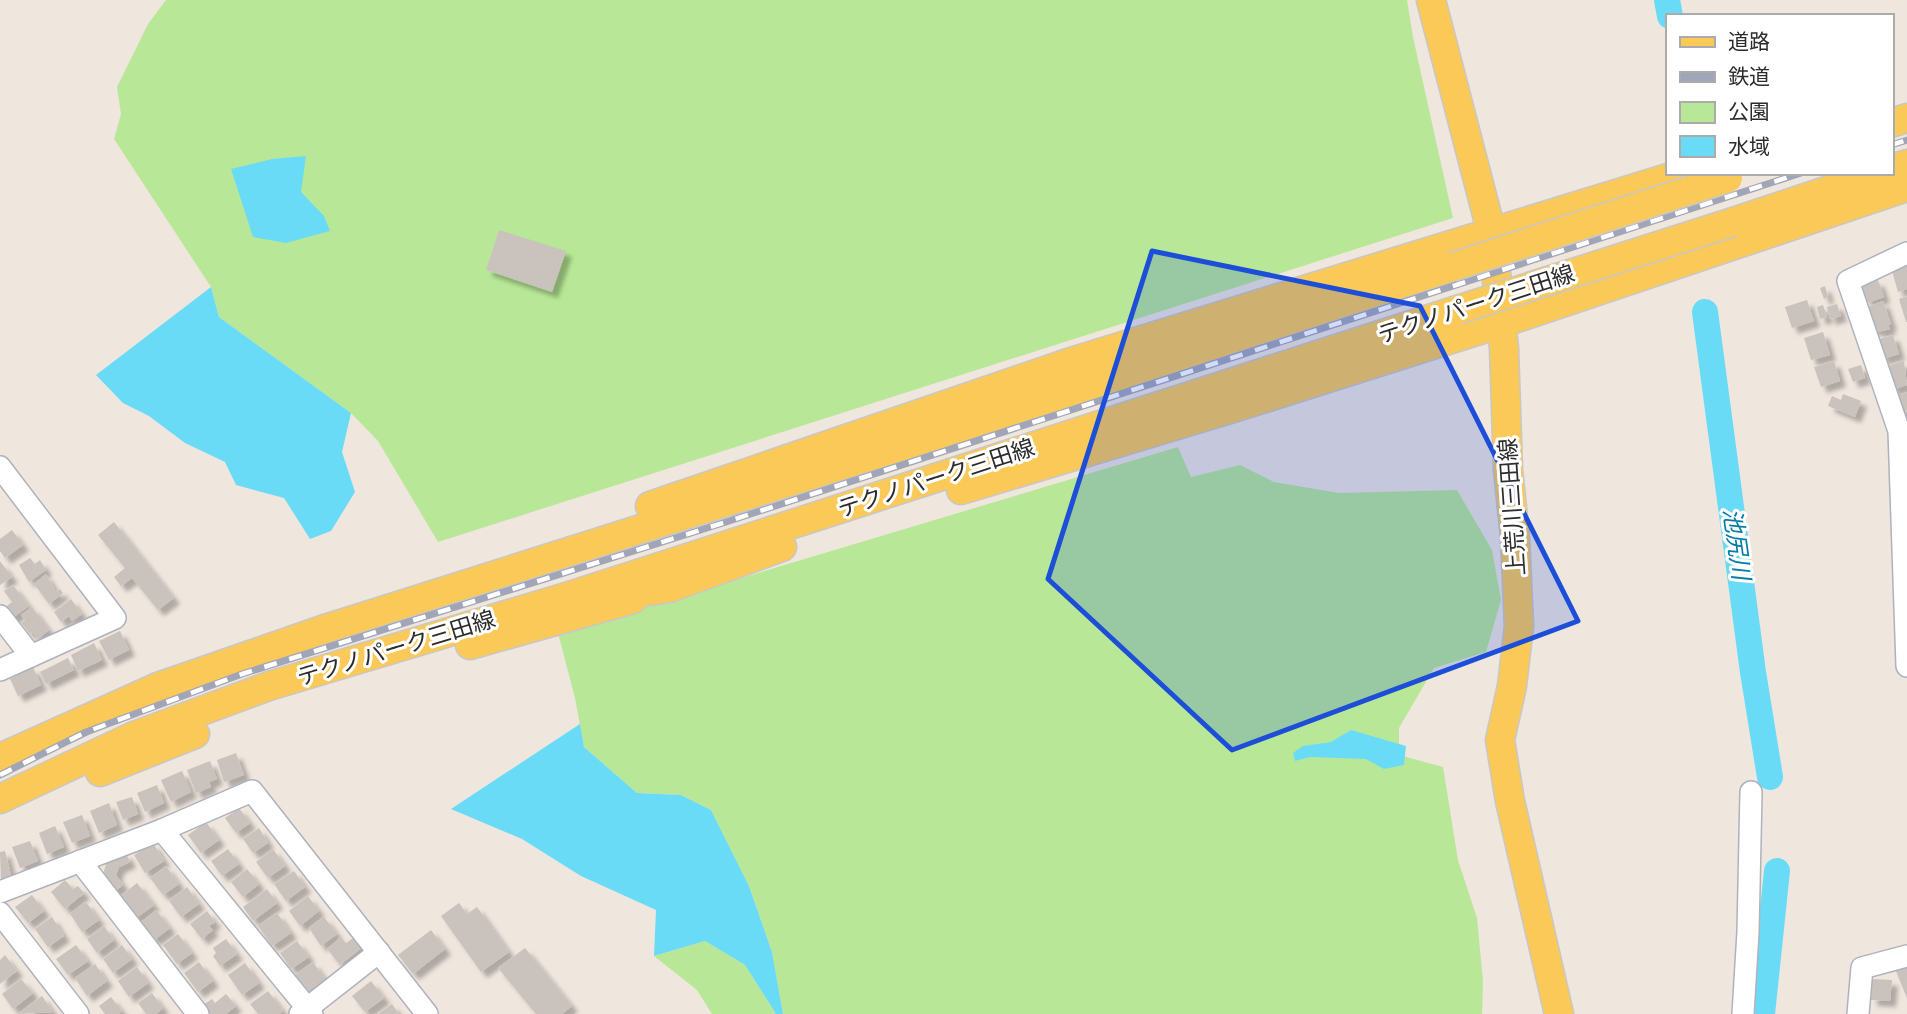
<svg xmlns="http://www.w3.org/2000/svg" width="1907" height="1014" font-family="'Space Grotesk','Noto Sans JP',sans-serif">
<defs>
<filter id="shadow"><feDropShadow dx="6" dy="6" stdDeviation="2" flood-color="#0004"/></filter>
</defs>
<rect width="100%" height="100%" fill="#efe6de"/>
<!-- green -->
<g fill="#b8e897">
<polygon points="166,0 1407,0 1413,37 1453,218 438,542 378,441 351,413 219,317 211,287 114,139 121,114 117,87 148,24"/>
<polygon points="1178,447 1191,477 1240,465 1274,482 1339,493 1457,490 1492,550 1501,600 1486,652 1434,668 1399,728 1399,755 1443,767 1458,860 1477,918 1483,981 1482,1014 783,1014 772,952 749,886 711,810 681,795 637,793 584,747 575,698 558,633"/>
<polygon points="705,941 745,965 776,1014 712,1014 697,990 654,956"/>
</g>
<!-- water -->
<g fill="#6adbf7">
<polygon points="306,156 301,192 324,216 330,231 286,243 253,237 231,169 272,159"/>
<polygon points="211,287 219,317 351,413 342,452 355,492 331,531 310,539 284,498 236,485 225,462 185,443 149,416 123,403 96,375"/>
<polygon points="580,724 584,747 637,793 681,795 711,810 749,886 772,952 783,1014 776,1014 745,965 705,941 654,956 656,910 581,876 522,839 451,809"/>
<polygon points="1351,730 1406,746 1404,765 1384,769 1366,759 1310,757 1295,761 1293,753 1303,746 1331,742"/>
</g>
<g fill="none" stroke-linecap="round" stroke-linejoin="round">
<!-- river -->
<g stroke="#6adbf7" stroke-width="26">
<polyline points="1667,0 1670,16"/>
<polyline points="1705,312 1753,672 1770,777"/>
<polyline points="1762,1014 1777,871"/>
</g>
</g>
<!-- building -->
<g fill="#cac3bd" filter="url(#shadow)">
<polygon points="499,230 566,251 552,292 486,270"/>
<polygon points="1907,266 1907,289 1898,292 1892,271"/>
<polygon points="1871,278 1873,282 1878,280 1884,297 1867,303 1864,295 1857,298 1854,288"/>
<polygon points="1825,286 1828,297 1824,299 1820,288"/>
<polygon points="1907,296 1907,322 1906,322 1899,299"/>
<polygon points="1807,300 1814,321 1792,328 1785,307"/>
<polygon points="1883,301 1891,324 1888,325 1890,329 1878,332 1877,329 1871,330 1864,308"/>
<polygon points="1837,304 1841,316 1830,319 1827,307"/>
<polygon points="1823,305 1827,317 1820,319 1817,307"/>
<polygon points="1823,332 1830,355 1811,360 1804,338"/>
<polygon points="1893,335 1899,354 1882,359 1876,340"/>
<polygon points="1834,361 1840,381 1821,387 1814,367"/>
<polygon points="1904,361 1907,385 1892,390 1885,367"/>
<polygon points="1861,365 1865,378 1853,382 1848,369"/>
<polygon points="1907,392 1907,411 1901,413 1895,396"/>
<polygon points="1843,394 1861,401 1855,417 1828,406 1832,396 1841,400"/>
<polygon points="114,522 174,598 158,610 132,578 121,586 114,577 125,568 98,535"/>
<polygon points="12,530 23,545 5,558 0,551 0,539"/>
<polygon points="30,558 35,564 40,560 46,570 29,582 19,565"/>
<polygon points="0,561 12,577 0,585"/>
<polygon points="46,574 56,592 60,589 63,593 49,604 34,584"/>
<polygon points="13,585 29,606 11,619 3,609 12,602 4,591"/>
<polygon points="71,599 82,614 72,621 69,616 61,622 54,612"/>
<polygon points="32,607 49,630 38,639 33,632 30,634 21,623 25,620 21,615"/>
<polygon points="120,631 129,650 109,660 99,641"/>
<polygon points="94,643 102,660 78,671 71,655"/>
<polygon points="68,658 74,670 46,684 40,672"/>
<polygon points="33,667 41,685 18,696 10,679"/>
<polygon points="236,753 244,775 224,782 217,760"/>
<polygon points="210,761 217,779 209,782 211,787 196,793 187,770"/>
<polygon points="182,771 191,792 171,802 161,780"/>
<polygon points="157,785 164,803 145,812 137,793"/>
<polygon points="132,797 138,814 123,820 116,802"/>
<polygon points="109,803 117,825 99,833 90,811"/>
<polygon points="239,808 250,823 236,833 225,818"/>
<polygon points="82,815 90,836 72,843 63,822"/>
<polygon points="206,822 219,840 201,853 188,835"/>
<polygon points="55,826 64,847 47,854 39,833"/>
<polygon points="259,828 268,843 253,853 243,839"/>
<polygon points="30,841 38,861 20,868 12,847"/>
<polygon points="153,843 164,861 145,873 134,855"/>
<polygon points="228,849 239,864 222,876 211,861"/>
<polygon points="273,849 285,866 268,878 256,862"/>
<polygon points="5,851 12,879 1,882 0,852"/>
<polygon points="126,853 130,862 119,867 116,875 123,885 114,892 102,877 107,861"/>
<polygon points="166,866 179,884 163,895 150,878"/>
<polygon points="247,869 259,884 243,897 231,882"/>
<polygon points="294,871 305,887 286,901 274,884"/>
<polygon points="65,880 73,889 78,886 84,893 65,909 51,892"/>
<polygon points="137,883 154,905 135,919 119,897"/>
<polygon points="187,887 199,904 181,917 169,901"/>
<polygon points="267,889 277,903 253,921 243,907"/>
<polygon points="32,895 44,911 28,923 15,907"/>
<polygon points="308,896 319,911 300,926 289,911"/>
<polygon points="86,902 99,920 82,932 70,914"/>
<polygon points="459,903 467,914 477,907 509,952 481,972 441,916"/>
<polygon points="156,910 170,928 154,940 140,923"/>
<polygon points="207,911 215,922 209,926 213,930 202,939 190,924"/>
<polygon points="277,913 291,933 272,946 258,926"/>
<polygon points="52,917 64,936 48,947 35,929"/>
<polygon points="324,917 337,934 321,946 309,928"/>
<polygon points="104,926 114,940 97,953 87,939"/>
<polygon points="431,930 445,949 413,974 398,955"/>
<polygon points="178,934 192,953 177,964 163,945"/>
<polygon points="356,936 364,946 340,965 327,949 341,937 346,943"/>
<polygon points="226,939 237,954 220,966 213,956 216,953 213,948"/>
<polygon points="297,941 309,957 291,969 280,953"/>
<polygon points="76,945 88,961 68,975 56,959"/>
<polygon points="122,945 132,959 113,973 103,959"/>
<polygon points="525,948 572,1006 562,1014 536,1014 498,968"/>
<polygon points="5,955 17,971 0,984 0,960"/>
<polygon points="199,962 213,981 198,992 184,973"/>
<polygon points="313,962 325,979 307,992 295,975"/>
<polygon points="245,963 259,983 242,995 228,975"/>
<polygon points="95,964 107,981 87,996 75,978"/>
<polygon points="1907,964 1907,998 1895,969"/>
<polygon points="137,967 148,983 129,997 118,981"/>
<polygon points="21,979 33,993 13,1009 2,994"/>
<polygon points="1872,979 1892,980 1890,1001 1871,1000"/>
<polygon points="371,981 384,998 365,1012 352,996"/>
<polygon points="268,991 283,1011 279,1014 258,1014 250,1004"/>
<polygon points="152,993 163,1008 156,1014 146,1014 138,1003"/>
<polygon points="226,994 236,1006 226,1014 210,1014 203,1005 212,999 215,1003"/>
<polygon points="42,996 53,1012 18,1014"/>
<polygon points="111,997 122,1011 119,1014 105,1014 99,1006"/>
<polygon points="392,1004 399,1014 378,1014"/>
</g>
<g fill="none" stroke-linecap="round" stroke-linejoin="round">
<!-- minor casing -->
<g stroke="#aeb2bd" stroke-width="24">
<g id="minor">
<polyline points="1907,253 1848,281 1899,431 1907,666"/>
<polyline points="0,467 115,618 0,670"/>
<polyline points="0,616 31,656"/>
<polyline points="162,830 312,1014"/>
<polyline points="80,861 198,1014"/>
<polyline points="0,892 162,830 252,791 427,1014"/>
<polyline points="0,913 78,1014"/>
<polyline points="300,1014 379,952"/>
<polyline points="1743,1014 1748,932 1751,792"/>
<polyline points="1858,1014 1862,968 1907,956"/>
</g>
</g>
<!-- major casing -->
<g stroke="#c8c8c8" stroke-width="31">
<g id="major">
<polyline points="1431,0 1492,234 1504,348 1508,470 1515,537 1519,626 1512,686 1500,740 1510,801 1559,1014"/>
<polyline points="1891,123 1907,118"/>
<polyline points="1891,169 1907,164"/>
<polyline points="1733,222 1880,173"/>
<polyline points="961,490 1227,410 1502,323 1907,187"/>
<polyline points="650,506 1074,361 1684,173"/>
<polyline points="610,597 669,588 782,547"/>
<polyline points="470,645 633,599"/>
<polyline points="0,758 158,687 328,628 944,433 1452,267"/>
<polyline points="100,772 195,734"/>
<polyline points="0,799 134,736 269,686 566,597 1457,310"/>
</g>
</g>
<!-- minor -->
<use href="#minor" stroke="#fff" stroke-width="21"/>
<!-- major -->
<use href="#major" stroke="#fac957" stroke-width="28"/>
<!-- rail casing -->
<g stroke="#a0a5b8" stroke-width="7">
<g id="rail">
<polyline points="1891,145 1907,140"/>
<polyline points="0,775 86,732 242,674 726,522 1801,173"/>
</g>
</g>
<!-- rail -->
<use href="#rail" stroke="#fff" stroke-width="4.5" stroke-dasharray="13" stroke-linecap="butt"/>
<!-- major-bridge casing -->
<g stroke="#c8c8c8" stroke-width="31" stroke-linecap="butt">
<g id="major-bridge">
<polyline points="1452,267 1728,178"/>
<polyline points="1457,310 1733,222"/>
</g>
</g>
<!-- major-bridge -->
<use href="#major-bridge" stroke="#fac957" stroke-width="28"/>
</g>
<!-- marked area -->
<path fill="#1d4ed8" fill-opacity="0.2" stroke="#1d4ed8" stroke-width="5" stroke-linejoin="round" d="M1152,251l268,55 158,315 -346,129 -184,-171z"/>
<g text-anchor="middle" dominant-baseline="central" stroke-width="6" stroke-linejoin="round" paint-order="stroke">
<!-- street labels -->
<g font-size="23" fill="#2c2c2c" stroke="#fff">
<text transform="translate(1476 304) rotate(-18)">テクノパーク三田線</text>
<text transform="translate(936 478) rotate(-18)">テクノパーク三田線</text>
<text transform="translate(1512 507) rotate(-94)">上荒川三田線</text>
<text transform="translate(396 648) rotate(-17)">テクノパーク三田線</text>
</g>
<!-- water labels -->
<g font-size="24" font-style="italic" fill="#047ba8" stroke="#fff">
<text transform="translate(1737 544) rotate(82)">池尻川</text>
</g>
</g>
<!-- legend -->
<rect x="1666" y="14" width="228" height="161" fill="#ffffff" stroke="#ababab" stroke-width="2"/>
<rect x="1680" y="37" width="35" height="10" fill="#fac957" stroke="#ababab" stroke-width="2"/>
<text x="1728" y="49" font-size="21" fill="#2c2c2c">道路</text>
<rect x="1680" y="72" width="35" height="10" fill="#a0a5b8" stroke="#ababab" stroke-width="2"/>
<text x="1728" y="84" font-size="21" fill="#2c2c2c">鉄道</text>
<rect x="1680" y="102" width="35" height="21" fill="#b8e897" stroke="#ababab" stroke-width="2"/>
<text x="1728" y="119" font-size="21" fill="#2c2c2c">公園</text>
<rect x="1680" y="136" width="35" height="21" fill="#6adbf7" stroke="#ababab" stroke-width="2"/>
<text x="1728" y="154" font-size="21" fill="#2c2c2c">水域</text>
</svg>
